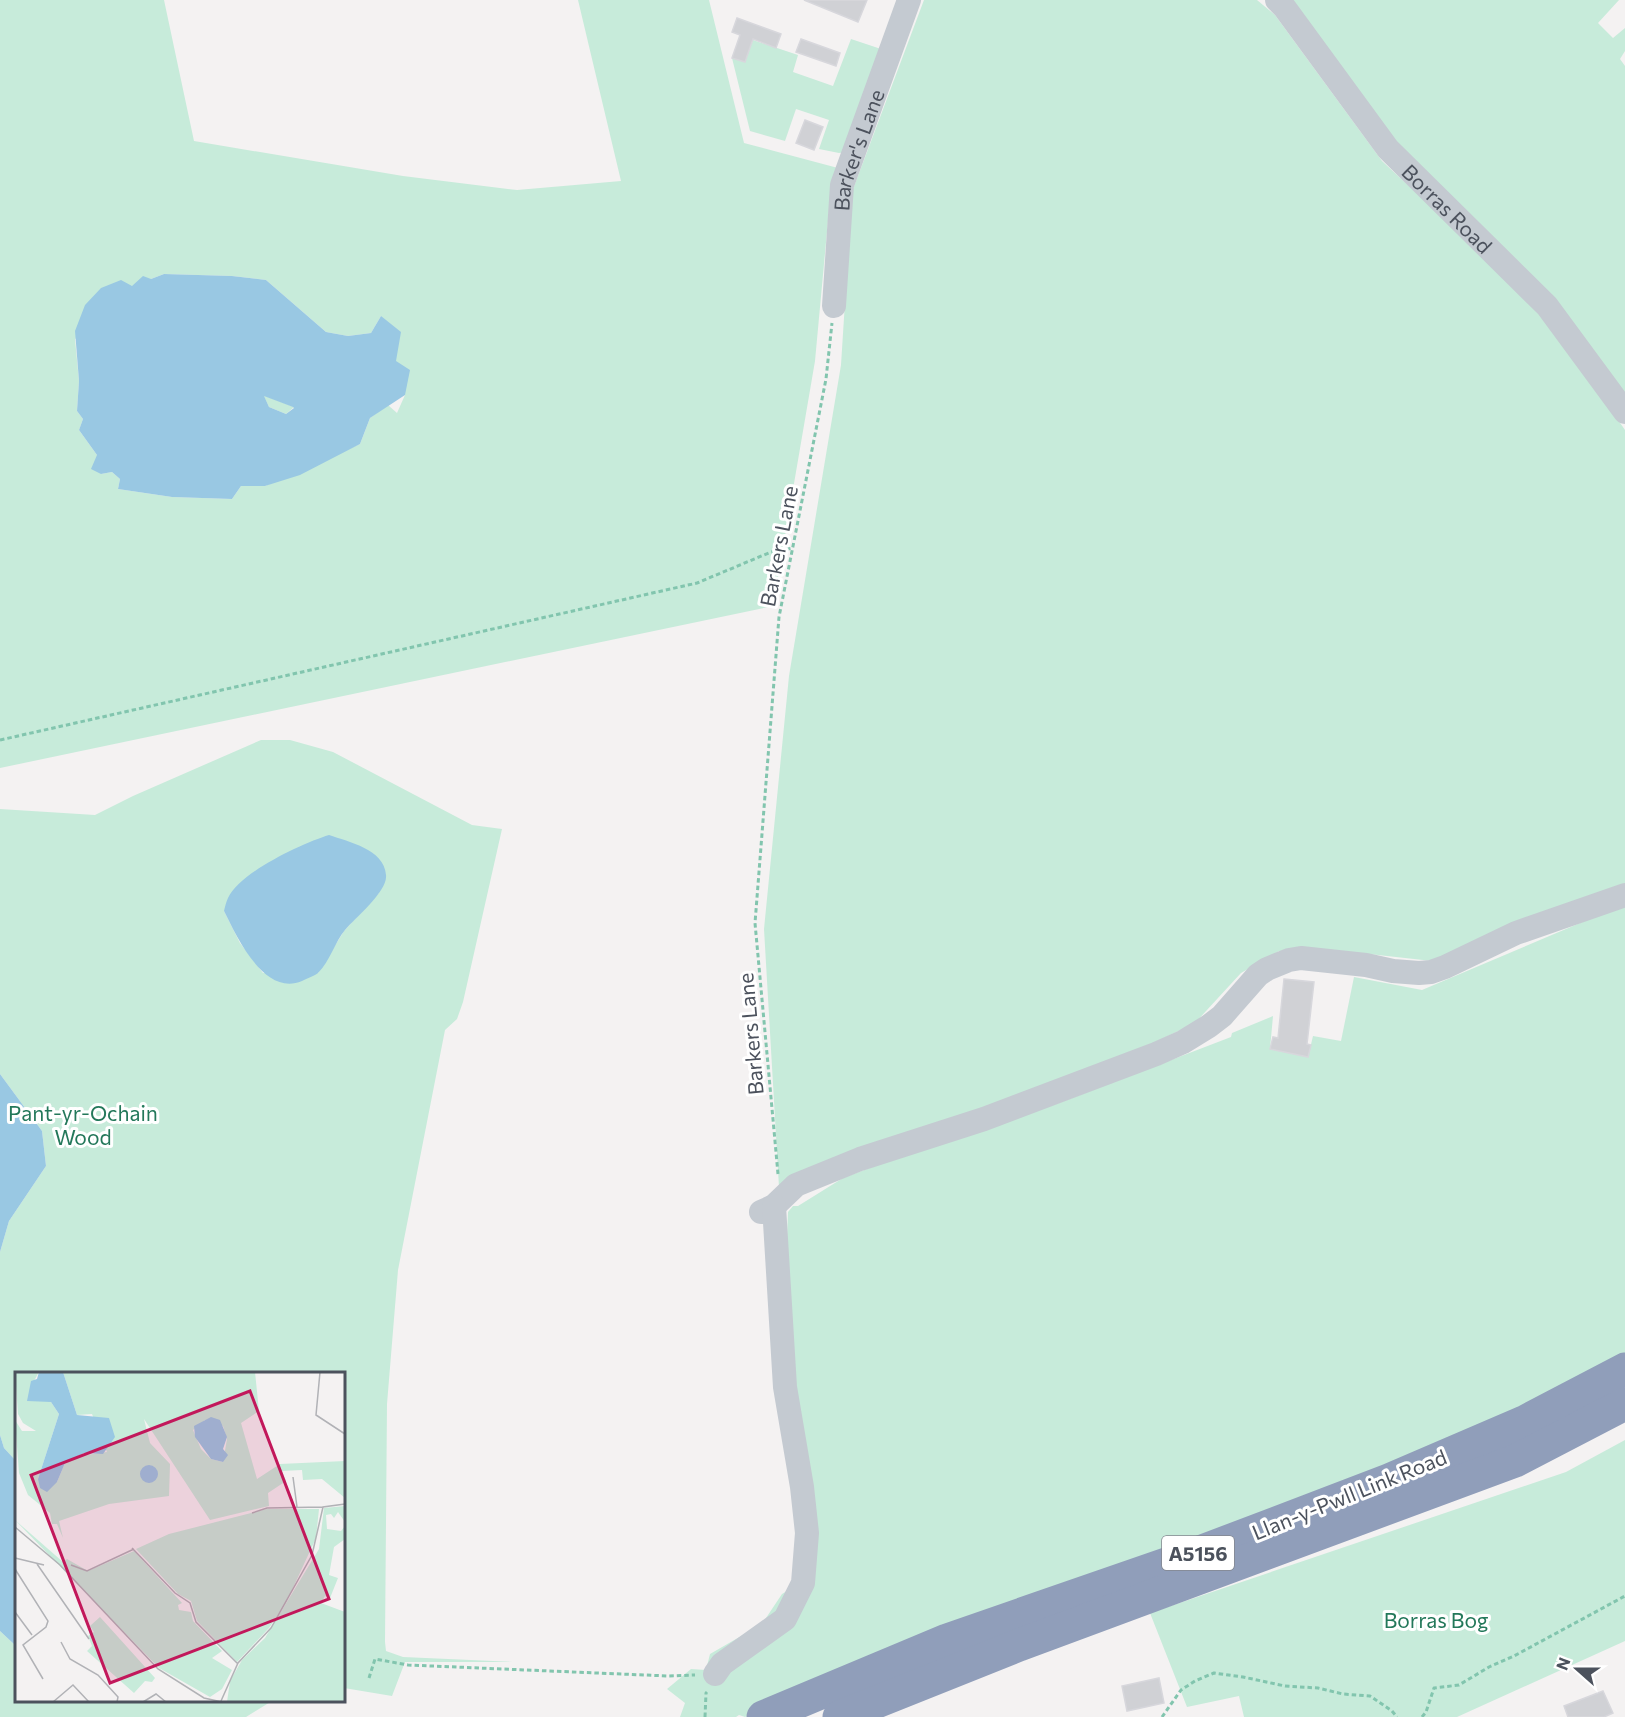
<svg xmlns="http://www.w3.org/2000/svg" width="1625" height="1717" font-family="Commissioner,sans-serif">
<rect width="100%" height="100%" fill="#f4f2f2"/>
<!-- green -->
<g fill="#c7ebda" fill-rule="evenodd">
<path d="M0,0h164l30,141 209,35 114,14 104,-9 -43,-181h131l35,143 94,25 -9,42 -14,151 -42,245 -773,162zM164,274l68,2 34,4 60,52 22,4 23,-3 10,-17 24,79 -8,18 -9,-8 -18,13 -10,26 -95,42h-24l-9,13 -60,-2 -54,-8 2,-10 -8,-7 -11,2 -4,-19 -18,-25 4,-11 -6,-8 2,-30 -4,-42 76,-60z"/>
<polygon points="924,0 1257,0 1275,15 1382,161 1540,308 1625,430 1625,887 1432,961 1333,950 1279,951 1241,973 1195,1023 1120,1059 779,1187 764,929 789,676 841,365 852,192"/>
<polygon points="1292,0 1619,0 1598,23 1613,38 1625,28 1625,51 1620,59 1625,66 1625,395 1390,135"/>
<polygon points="851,39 881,49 848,152 839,153 819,149 829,120 796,109 785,141 750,131 732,58 745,62 753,40 798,55 793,72 833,86"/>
<polygon points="263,395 294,407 286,414 269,407"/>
<path d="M261,740h29l43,12 139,73 30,4 -39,173 -6,17 -12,11 -47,240 -11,134 -2,238 1,9 17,6 110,5h-108l-13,34 -48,-8v-314h-328v87l-12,-13 -4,-13v-183l9,-31 37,-55 -4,-35 -42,-57v-265l95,6 38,-19zM379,893l-35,38 -26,42h-55l-23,-30 -16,-32z"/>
<polygon points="1625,904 1625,1357 1483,1433 804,1691 745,1717 739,1715 736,1717 680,1717 685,1703 667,1689 691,1669 706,1670 710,1654 762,1624 782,1594 805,1580 787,1237 788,1212 793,1206 798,1206 843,1178 891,1160 1059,1103 1231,1037 1232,1033 1273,1016 1270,1049 1308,1057 1313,1036 1341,1041 1354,977 1422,990"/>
<polygon points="1625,1440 1625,1641 1457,1717 1244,1717 1239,1696 1187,1707 1150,1613 1566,1472"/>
<polygon points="0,1631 16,1646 16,1700 272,1701 246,1717 0,1717"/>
</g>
<!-- water -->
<g fill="#99c8e3" fill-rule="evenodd">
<path d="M164,274l68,2 34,4 60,52 22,4 23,-3 10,-17 20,16 -5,29 14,9 -5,25 -35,23 -10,26 -60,31 -35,11h-24l-9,13 -60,-2 -54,-8 2,-10 -8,-7 -11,2 -10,-5 6,-14 -18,-25 4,-11 -6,-8 2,-30 -4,-50 10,-26 16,-17 20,-8 11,6 11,-10 8,3zM264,396l29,11 1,1 -8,6 -17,-7z"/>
<path d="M329,835c20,7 55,14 57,40 2,16 -31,43 -41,55 -10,12 -15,31 -27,43 -3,3 -11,5 -16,8 -38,16 -65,-44 -78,-70 1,-4 2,-9 4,-13 12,-26 75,-55 101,-63z"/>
<polygon points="0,1074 42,1131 46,1166 9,1221 0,1252"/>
<polygon points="0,1435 4,1448 16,1461 16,1646 0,1631"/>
</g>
<!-- building -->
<g fill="#d0d1d5" stroke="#d7d7dc" stroke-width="1.5">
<polygon points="804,0 867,0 858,22"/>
<polygon points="737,18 781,34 776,48 753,39 745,62 732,58 740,35 732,32"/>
<polygon points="801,39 840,53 836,66 796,52"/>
<polygon points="805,120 823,127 814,150 796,143"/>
<polygon points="1284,979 1314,982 1307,1044 1311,1045 1308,1057 1270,1049 1273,1037 1278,1038"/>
<polygon points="1159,1678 1164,1703 1127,1711 1122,1686"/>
<polygon points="1603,1691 1613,1713 1604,1717 1568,1717 1564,1706"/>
</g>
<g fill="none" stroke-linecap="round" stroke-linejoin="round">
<!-- path -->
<g stroke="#82c5ae" stroke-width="3" stroke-dasharray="4.5 3" stroke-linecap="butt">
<polyline points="0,740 697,583 771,552 793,548"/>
<polyline points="778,1174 755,923 779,617 826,379 832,323"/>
<polyline points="369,1678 375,1659 408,1665 668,1676 695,1675"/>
<polyline points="705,1717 706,1693 707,1692"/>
<polyline points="1162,1717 1181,1690 1195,1681 1214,1673 1243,1677 1285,1686 1318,1688 1343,1694 1370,1696 1392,1711 1397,1717"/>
<polyline points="1422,1717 1426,1712 1434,1688 1459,1685 1489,1667 1514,1656 1625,1596"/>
</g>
<!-- minor -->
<g stroke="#c4cad1" stroke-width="24">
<path id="s1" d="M1277,0l7,7 104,142 159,157 78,106"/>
<path id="s2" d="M834,306l8,-121 67,-185"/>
<polyline points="761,1212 774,1206 796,1185 860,1159 984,1119 1156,1054 1183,1042 1209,1026 1222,1016 1258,975 1267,969 1289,960 1301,958 1366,965 1393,971 1419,973 1431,972 1445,967 1516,933 1625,895"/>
<polyline points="715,1674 722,1664 785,1619 803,1583 807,1533 802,1487 785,1387 774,1206"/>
</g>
<!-- highway -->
<g stroke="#909eba" stroke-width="33">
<polyline points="763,1717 947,1640 1192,1555 1389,1480 1524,1422 1625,1369"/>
<polyline points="839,1717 1019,1645 1515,1461 1625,1404"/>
</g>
</g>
<g text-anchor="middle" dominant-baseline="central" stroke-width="6" stroke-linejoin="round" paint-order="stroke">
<!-- shield labels -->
<rect fill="#fff" stroke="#82868e" stroke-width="1.5" x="1162" y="1536" width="72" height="34" rx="4.5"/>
<g font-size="20" font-weight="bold" fill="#4c525d">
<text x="1198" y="1553">A5156</text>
</g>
<!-- street labels -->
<g font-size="21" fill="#4c525d" stroke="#fff">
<text stroke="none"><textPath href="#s2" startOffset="159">Barker's Lane</textPath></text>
<text stroke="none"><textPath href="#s1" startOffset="270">Borras Road</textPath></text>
<text transform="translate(778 546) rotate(-79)">Barkers Lane</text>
<text transform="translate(750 1034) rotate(-95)">Barkers Lane</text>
<text transform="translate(1349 1494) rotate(-22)">Llan-y-Pwll Link Road</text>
</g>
<!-- park labels -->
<g font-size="21" fill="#23785a" stroke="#fff">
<text x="83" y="1112">Pant-yr-Ochain<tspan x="83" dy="24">Wood</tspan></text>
<text x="1436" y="1619">Borras Bog</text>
</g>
</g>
<!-- overview -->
<g transform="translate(15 1372)">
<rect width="330" height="330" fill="#f4f2f2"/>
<path d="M0,0h24l-9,16 21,14 8,12 -21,65 19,3 8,-19 8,-6 34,-5 -15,-38 -15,1 -14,-43h192l4,39 -18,12 16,56 23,-15 65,-3v37l-23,-19 -19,1 -1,-10 -20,1 4,10 -18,12 1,13 -59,14 -66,-101 6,24 20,21 -1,32 -60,8 -50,17 4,17 -6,-14h-5l-2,-11 -22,-18 -9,-22 -4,-53 7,11h14l-13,-8 -5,-9zM190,48l18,6 4,13 -4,23 -12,-3 -10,-10 -8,-19zM330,134v16l-7,-10 -4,6 -3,-4 -5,1 1,14 14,2 4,-5v13l-11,8 -5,28 9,3 -8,20 -5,-2 -4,7 24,9v90h-118l3,-21 12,-21 23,-22 54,-89 5,-41zM252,137h52l-3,29 -30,65 -17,25 -32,34 -40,-41 -6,-20 -13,-7 -42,-45 33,-15zM0,148l48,42 4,-3 21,12 46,-20 48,52 -4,2 1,5 12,2 2,9 29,30 -10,7 20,12 -10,19 -12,8 -51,-29zM85,245l55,61 -3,4 -7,-1 -11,12 -47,-42 5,-5 -4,-10 6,-4 -4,-6z" fill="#c7ebda" fill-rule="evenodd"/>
<path d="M24,0h24l14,43 32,3 6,19 -12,17 -19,-1 -19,10 -8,19 -10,10 -7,-4 -2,-9 21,-65 -8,-12 -24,-1 4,-20 6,-2zM196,45l9,3 7,17 -4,12 5,6 -5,7 -12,-3 -16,-22 -1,-11zM125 102a9 9 0 1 1 18 0a9 9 0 1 1-18 0Z" fill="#99c8e3"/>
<path fill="none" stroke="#b1b2b6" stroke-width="1.5" d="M305,0l-4,43 29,19M278,105l4,30M237,141l15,-5 56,-1M0,155l45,38 98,104 46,29 18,4M117,176l43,45 15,10 6,19 42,42M0,186l29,7M22,192l52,75M56,193l16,6 47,-22M0,197l33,52 -2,6 -23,18 20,34M0,240l17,23M46,270l9,17 28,16 20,22 -1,5M206,329l17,-38 33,-35 41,-73 11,-48 22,-3M38,330l20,-17 16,17M128,330l13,-8 10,8"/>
<path fill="#c2185b" fill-opacity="0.15" stroke="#c2185b" stroke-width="3" d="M235,19l79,208 -219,84 -79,-208z"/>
<rect width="330" height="330" fill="none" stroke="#4c525d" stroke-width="3"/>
</g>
<!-- north arrow -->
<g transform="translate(1577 1669) rotate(291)" stroke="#ffffff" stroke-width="4.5" paint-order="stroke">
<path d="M0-4.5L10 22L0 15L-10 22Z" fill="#4c525d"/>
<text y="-9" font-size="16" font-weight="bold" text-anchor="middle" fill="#4c525d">N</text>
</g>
</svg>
